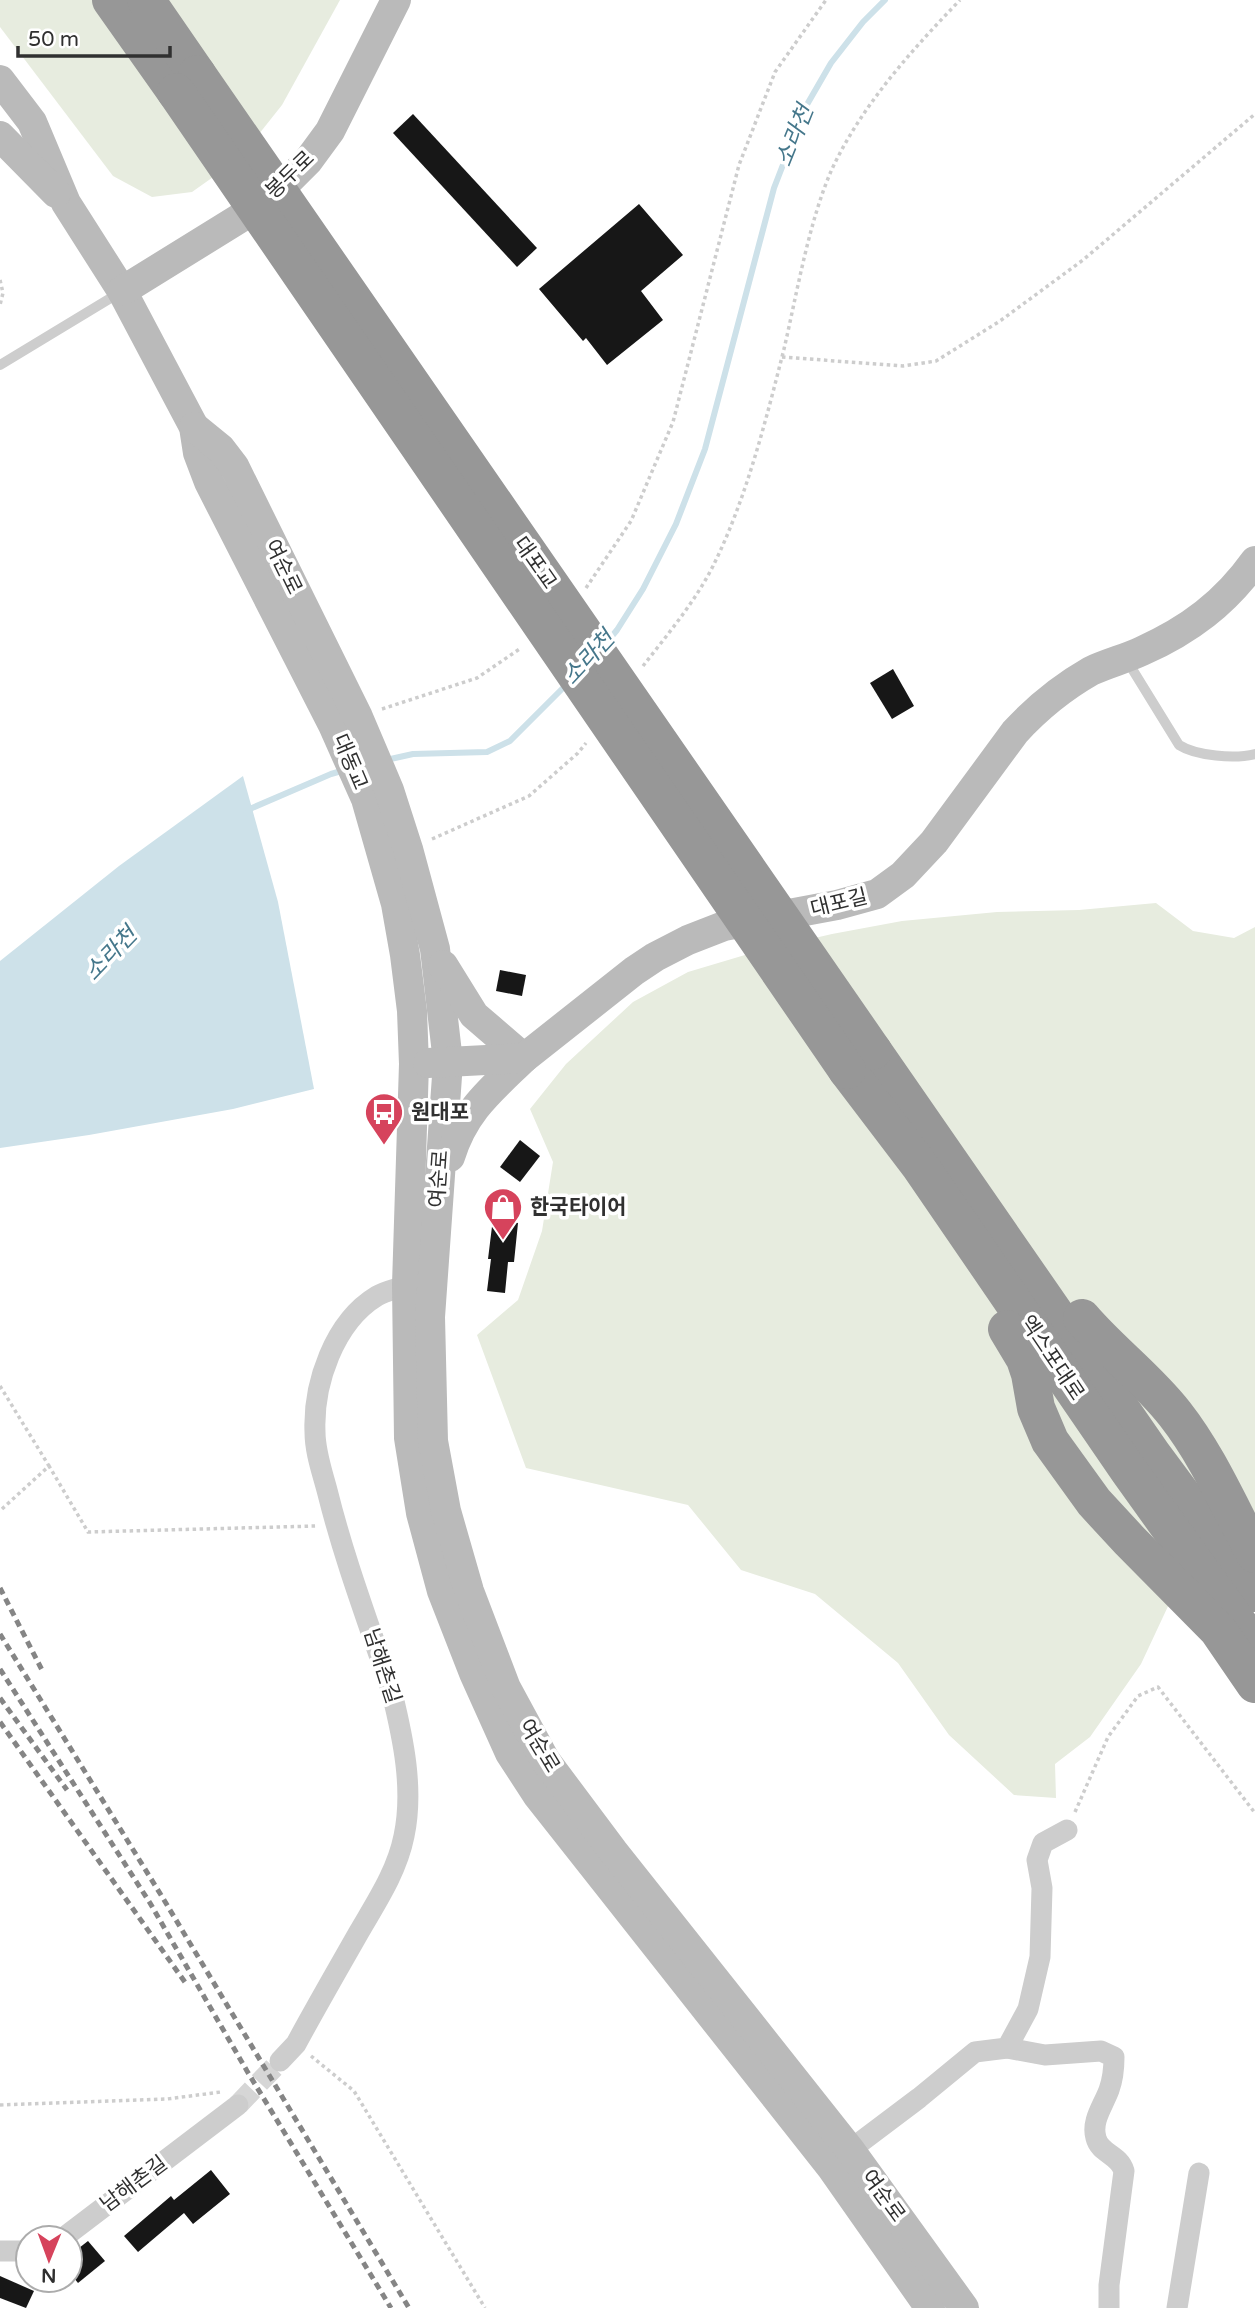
<svg xmlns="http://www.w3.org/2000/svg" width="1255" height="2308" font-family="'Varela Round','Noto Sans KR',sans-serif">
<rect width="100%" height="100%" fill="#fff"/>
<!-- green -->
<g fill="#e7ecdf">
<polygon points="0,0 340,0 282,105 240,158 192,192 152,197 113,176 0,27"/>
<polygon points="1156,903 1193,931 1234,938 1255,927 1255,1603 1170,1602 1141,1664 1090,1737 1055,1764 1056,1798 1014,1795 949,1735 898,1663 815,1594 741,1570 688,1505 526,1468 477,1335 518,1300 542,1231 553,1162 530,1109 566,1064 633,1002 688,972 755,952 832,934 902,921 997,912 1079,910"/>
</g>
<!-- water -->
<polygon fill="#cde1e9" points="243,776 278,902 314,1089 233,1109 89,1135 0,1148 0,961 119,866"/>
<g fill="none" stroke-linecap="round" stroke-linejoin="round">
<!-- stream -->
<g stroke="#cde1e9" stroke-width="6">
<polyline points="607,642 617,630 643,589 676,524 705,449 774,188 805,108 831,63 863,22 885,0"/>
<polyline points="386,760 413,754 487,752 510,741 568,683"/>
<polyline points="247,813 252,808 331,774 345,770"/>
</g>
</g>
<!-- building -->
<g fill="#171717">
<polygon points="413,114 537,248 517,267 393,133"/>
<polygon points="639,204 683,255 641,291 663,320 607,365 586,338 583,341 539,289"/>
<polygon points="893,669 914,706 892,719 870,683"/>
<polygon points="500,970 526,975 522,996 496,991"/>
<polygon points="520,1140 540,1156 520,1182 500,1167"/>
<polygon points="496,1194 519,1203 512,1222 518,1223 514,1262 508,1262 505,1293 487,1291 491,1259 488,1259"/>
<polygon points="211,2170 230,2194 193,2224 184,2213 138,2252 124,2236 171,2196 174,2200"/>
<polygon points="88,2241 105,2261 78,2283 70,2273 70,2255"/>
<polygon points="0,2276 34,2291 26,2308 0,2298"/>
</g>
<g fill="none" stroke-linecap="round" stroke-linejoin="round">
<!-- street-tunnel -->
<polyline stroke="#d6d6d6" stroke-width="21" stroke-dasharray="21 10" stroke-linecap="butt" points="238,2105 280,2061"/>
<!-- path -->
<g stroke="#cdcdcd" stroke-width="3.5" stroke-dasharray="3.5 3.5" stroke-linecap="butt">
<polyline points="0,280 3,293 0,305"/>
<polyline points="782,357 903,366 936,361 1000,321 1083,260 1255,114"/>
<polyline points="586,588 631,521 673,422 739,165 775,72 826,0"/>
<path d="M643,666c24,-31 52,-64 70,-100 33,-66 53,-146 71,-217 13,-56 25,-128 48,-180 30,-64 79,-118 128,-169"/>
<polyline points="382,709 477,678 521,648"/>
<polyline points="432,839 529,796 578,753 586,743"/>
<polyline points="0,1386 49,1466"/>
<polyline points="2,1509 49,1466 88,1532 316,1526"/>
<polyline points="1075,1812 1108,1737 1138,1696 1158,1687 1255,1813"/>
<polyline points="311,2056 354,2091 485,2308"/>
<polyline points="0,2105 167,2099 221,2092"/>
</g>
<!-- lane -->
<g stroke="#cdcdcd" stroke-width="10">
<polyline points="0,365 119,293"/>
<path d="M1126,659l53,86c17,11 56,14 76,9"/>
</g>
<!-- street -->
<g stroke="#cdcdcd" stroke-width="21">
<path d="M1007,2048l38,7 56,-4 13,6c0,11 -1,22 -5,33 -6,16 -18,31 -13,48 4,16 23,16 28,33l-15,114v23"/>
<path d="M280,2061l16,-17c20,-37 42,-75 63,-112 18,-31 38,-61 45,-96 10,-47 -1,-98 -12,-143 -22,-66 -47,-131 -64,-199 -5,-20 -13,-41 -13,-62 -2,-48 19,-110 62,-136 8,-5 20,-7 30,-11"/>
<polyline points="850,2150 919,2098 975,2052 1007,2048 1028,2009 1040,1957 1042,1888 1037,1860 1043,1843 1067,1830"/>
<polyline points="63,2238 238,2105"/>
<polyline points="0,2251 28,2251"/>
<polyline points="1177,2308 1199,2173"/>
</g>
<!-- secondary -->
<g stroke="#bababa" stroke-width="30">
<polyline points="0,80 32,122 66,203 122,291 194,427 198,453 209,482 333,725 366,799 396,904 405,955 412,1011 414,1064 407,1285 409,1438 421,1513 442,1591 474,1673 510,1753 538,1796 831,2167 930,2308"/>
<polyline points="0,136 56,193"/>
<polyline points="122,291 240,218 278,191 308,161 330,131 396,0"/>
<polyline points="194,427 221,449 234,466 358,717 389,790 408,849 435,949 448,1062 430,1317 433,1441 446,1511 469,1591 506,1688 545,1760 613,1851 850,2150 964,2308"/>
<path d="M443,965l31,50 50,43c-33,32 -60,53 -74,99"/>
<path d="M428,1063l96,-5 110,-87 21,-14 33,-17 36,-14 113,-21 40,-11 26,-19 31,-33 81,-110c22,-24 48,-45 76,-61 17,-8 34,-12 51,-20 47,-21 83,-48 113,-90"/>
</g>
<!-- highway -->
<g stroke="#979797" stroke-width="38">
<polyline points="111,0 176,92"/>
<polyline points="146,0 197,74"/>
<polyline points="873,1051 1152,1454 1255,1593"/>
<polyline points="847,1070 920,1166 1129,1471 1255,1647"/>
<path d="M1082,1318c29,34 66,61 93,96 33,42 55,94 80,140"/>
<polyline points="1007,1329 1025,1359 1030,1374 1036,1408 1050,1441 1094,1502 1129,1540 1218,1630 1255,1684"/>
</g>
<!-- rail -->
<g stroke="#858585" stroke-width="5" stroke-dasharray="7 5" stroke-linecap="butt">
<polyline points="0,1588 42,1670"/>
<polyline points="0,1634 161,1895 409,2308"/>
<polyline points="0,1669 150,1903 247,2071 391,2308"/>
<polyline points="0,1698 67,1790"/>
<polyline points="0,1722 187,1985"/>
</g>
<!-- highway-bridge -->
<g stroke="#979797" stroke-width="38">
<polyline points="197,74 873,1051"/>
<polyline points="176,92 847,1070"/>
</g>
</g>
<!-- icons -->
<defs>
<g id="bus-pin" transform="scale(2.0125)"><path d="M0 17L-7.5 6A9.5 9.5 0 1 1 7.5 6Z" fill="#d6435c" stroke="#fff"/><path d="M-5-6H5V4H4V6H2V4H-2V6H-4V4H-5ZM-3.5-4V0h7V-4ZM-3.5 1.2v1.5H-2V1.2ZM2 1.2v1.5H3.5V1.2Z" fill="#fff"/></g>
<g id="shop-pin" transform="scale(2.0125)"><path d="M0 17L-7.5 6A9.5 9.5 0 1 1 7.5 6Z" fill="#d6435c" stroke="#fff"/><path d="M-5-2.5h2.3a2.7 3.5 0 0 1 5.4 0H5L5.5 6h-11ZM-1.5-2.5h3a1.5 2.3 0 0 0-3 0Z" fill="#fff"/></g>
</defs>
<g fill-rule="evenodd">
<use href="#bus-pin" x="384" y="1112"/>
<use href="#shop-pin" x="503" y="1207"/>
</g>
<g text-anchor="middle" dominant-baseline="central" stroke-width="7" stroke-linejoin="round" paint-order="stroke">
<!-- street labels -->
<g font-size="21" fill="#303030" stroke="#fff">
<text transform="translate(290 175) rotate(-44)">봉두로</text>
<text transform="translate(535 563) rotate(55)">대포교</text>
<text transform="translate(283 567) rotate(64)">여순로</text>
<text transform="translate(350 762) rotate(67)">대동교</text>
<text transform="translate(839 903) rotate(-14)">대포길</text>
<text transform="translate(439 1179) rotate(-86)">여순로</text>
<text transform="translate(1052 1358) rotate(56)">엑스포대로</text>
<text transform="translate(382 1666) rotate(72)">남해촌길</text>
<text transform="translate(539 1746) rotate(59)">여순로</text>
<text transform="translate(134 2184) rotate(-37)">남해촌길</text>
<text transform="translate(883 2196) rotate(54)">여순로</text>
</g>
<!-- poi labels -->
<g font-size="21" font-weight="bold" fill="#303030" stroke="#fff" text-anchor="start">
<text x="411" y="1112">원대포</text>
<text x="530" y="1207">한국타이어</text>
</g>
<!-- water labels -->
<g font-size="23" font-style="italic" fill="#45778b" stroke="#fff">
<text transform="translate(795 136) rotate(-68)">소라천</text>
<text transform="translate(589 658) rotate(-47)">소라천</text>
<text transform="translate(111 954) rotate(-46)">소라천</text>
</g>
</g>
<!-- north arrow -->
<g transform="translate(49 2259) rotate(181)"><circle r="33" fill="#ffffff" stroke="#acacac" stroke-width="2"/>
<path d="M0-5L12 26L0 18L-12 26Z" fill="#d6435c"/>
<text y="-10" font-size="19" font-weight="bold" text-anchor="middle" fill="#303030">N</text>
</g>
<!-- scale -->
<path d="M18 46v10h152v-10" fill="none" stroke="#303030" stroke-width="3.5"/>
<text x="28" y="46" font-size="21" fill="#303030" stroke="#ffffff" stroke-width="5" paint-order="stroke">50 m</text>
</svg>
